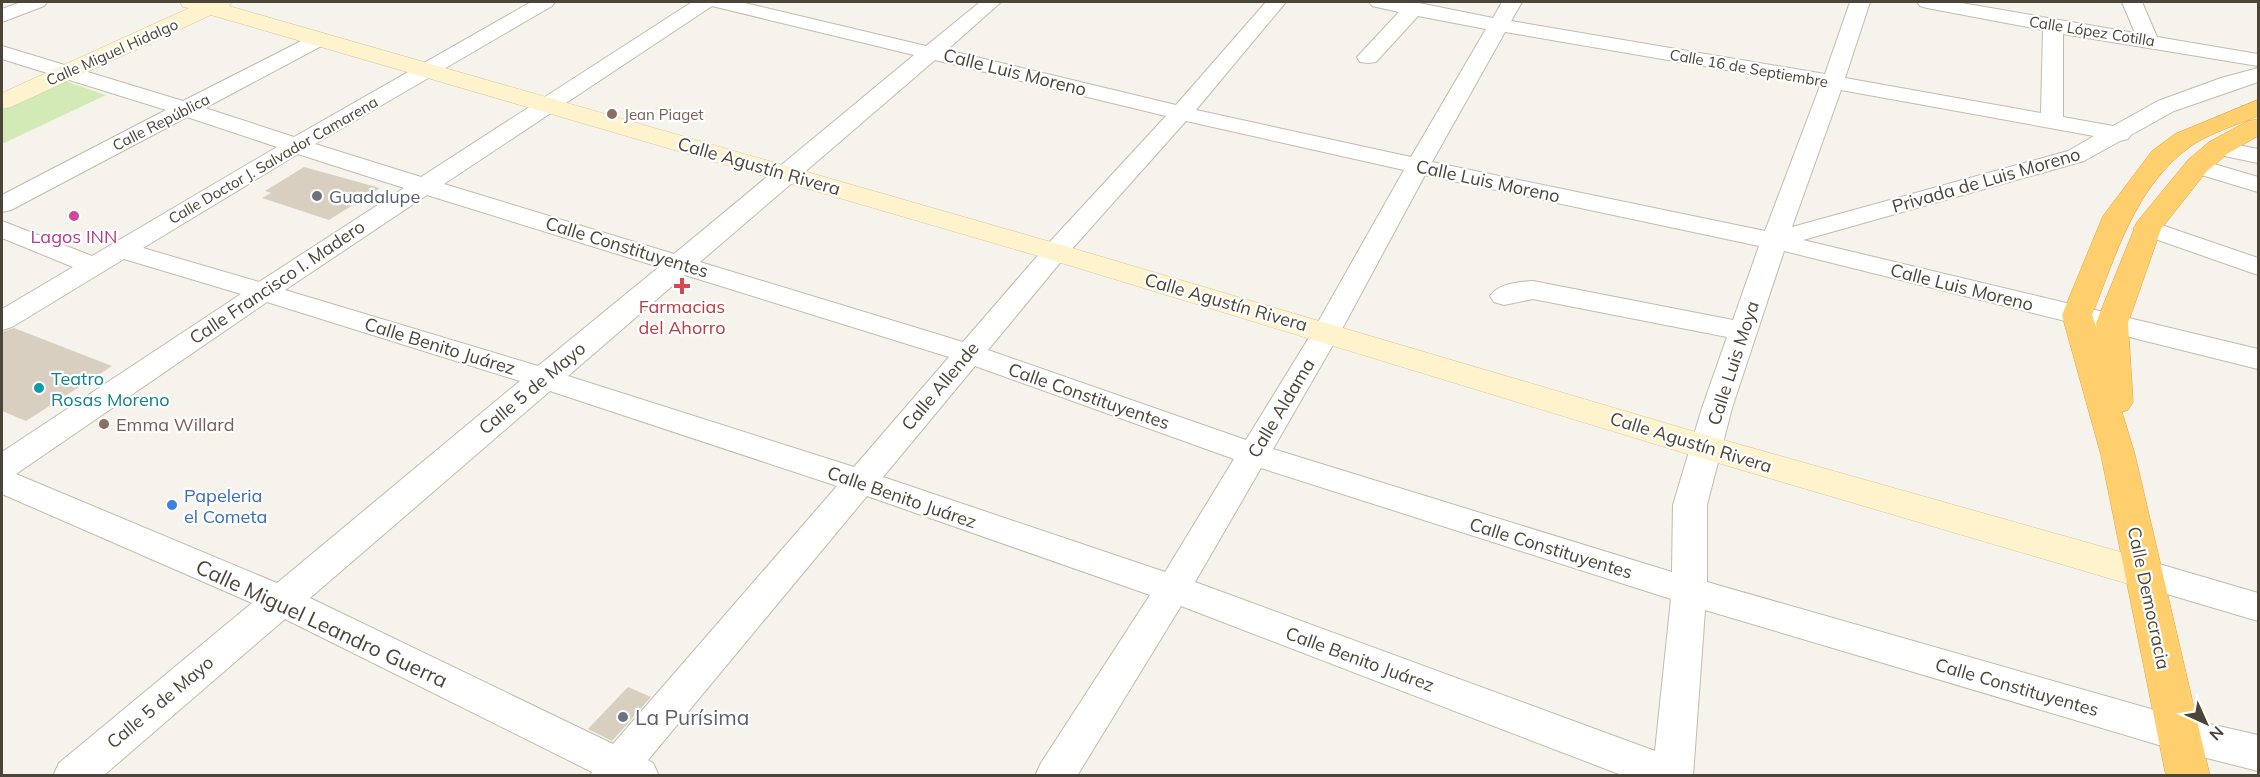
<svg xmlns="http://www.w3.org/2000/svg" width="2260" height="777" font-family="Mulish,sans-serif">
<rect width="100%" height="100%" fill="#f6f3ec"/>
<!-- green -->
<polygon fill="#d2eab5" points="65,81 106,95 2,144 2,110"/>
<!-- building -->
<g fill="#d8cfc1">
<polygon points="304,167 380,188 329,220 262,198 271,193 265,191"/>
<polygon points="14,328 112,366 26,421 2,411 2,332"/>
<polygon points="628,687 651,697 612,741 588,729"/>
</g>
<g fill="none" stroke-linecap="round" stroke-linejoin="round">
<!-- street casing -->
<g stroke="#c2bbae" stroke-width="2">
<g id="street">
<polygon points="21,2 47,2 44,6 2,22 2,9"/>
<path d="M531,2h24l-3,4 -237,138 106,33 271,-175h49l185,44 54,-44h21l-54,48 229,55 90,-103h20l-90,108 215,47 75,-128 -68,-13 -42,46 -8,1 -8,-1 -3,-5 42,-45 -27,-6 -3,-4h45l79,16 9,-16h20l-11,19 314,53 25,-72h20l-25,76 196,35 2,-83 -116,-22 -7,-2 -3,-4h39l179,31 -13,-31h20l15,35 101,17v12l-195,-32v83l50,9 45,-25 63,-23 37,-10v14l-84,29 -43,24 -3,4 -8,2 -36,20 -281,79 455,109v20l-474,-118 -52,157 -25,97v77l472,135 79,18v36l-79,-20 -474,-141 -12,166h-69l-443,-170 -104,170h-42l6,-13 109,-168 -283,-99 -219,264 5,3 6,13h-69l2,-4 -307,-153 -182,157h-50l6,-13 193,-160 -250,-109v-42l239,-158 -117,-35 -112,68 -10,3v-21l71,-42 -71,-29v-17l90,35 185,-109 -90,-30 -176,93 -9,2v-17l164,-85 -164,-51v-13l181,55 130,-66 7,-2 7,2 3,4 -3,4 -122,65 89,29zM712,6l202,49 -240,199 -230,-70zM1505,32l315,54 -55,145 -333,-69zM935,60l231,56 -120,130 -83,96 -263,-80zM1841,90l253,46 -26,15 -276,76zM1186,121l218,49 -91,161 -67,109 -258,-90 76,-92zM298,154l106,34 -145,94 -116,-34zM1425,175l334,71 -26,74 -200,-39c-14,1 -34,2 -43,15l4,6 10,3 29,-6 194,38 -25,71 -29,97 -1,67 -399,-123 68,-118zM427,195l232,72 -121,99 -253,-76zM685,275l264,82 -95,110 -286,-91zM267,302l253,79 -243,202 -261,-109zM975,366l259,93 -69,113 -282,-95zM550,391l287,95 -224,258 -303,-146zM1261,468l410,131 -16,152 -460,-169z"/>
<polygon points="2218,141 2258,149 2258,163 2210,153 2206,148 2210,143"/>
<polygon points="2197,159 2258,177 2258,192 2188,171 2185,166 2188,161"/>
<polygon points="2147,220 2258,258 2258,275 2138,233 2134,228 2138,223"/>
<polygon points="2142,559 2258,593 2258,621 2130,583 2125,573 2130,563"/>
</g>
</g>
<!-- secondary casing -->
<g stroke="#d6c79b" stroke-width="1">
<polygon id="secondary" points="180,2 232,2 229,6 1065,246 1706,435 2142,558 2156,562 2161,573 2156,584 2142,588 1694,456 1045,258 211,15 11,107 2,109 2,93 189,8 183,7"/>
</g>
<!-- highway casing -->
<g stroke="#e0a43c" stroke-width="1">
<path id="highway" d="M2258,100v16c-21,9 -48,17 -67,30 -56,40 -75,109 -99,169l5,14 -1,-6 41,-101 51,-62 21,-18 39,-21 10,-2v17l-31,18 -21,18 -45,57 -33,94 5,79 -5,8 -6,2 13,43 75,321h-44l-65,-321 -39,-140 41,-99 49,-65 23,-17z"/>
</g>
<!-- street -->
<use href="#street" fill="#fff" fill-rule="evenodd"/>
<!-- secondary -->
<use href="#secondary" fill="#fff3cd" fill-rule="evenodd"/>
<!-- highway -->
<use href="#highway" fill="#ffcf6e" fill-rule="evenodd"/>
</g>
<!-- markers -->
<g fill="#8d6e63" stroke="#fff" stroke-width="2">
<circle cx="612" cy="114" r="6"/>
<circle cx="104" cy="424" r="6"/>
</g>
<g fill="#6b7280" stroke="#fff" stroke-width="2">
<circle cx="317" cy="196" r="6"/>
<circle cx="623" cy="717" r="6"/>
</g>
<circle fill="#d1479c" stroke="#fff" stroke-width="2" cx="74" cy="216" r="6"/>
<path fill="#e0444e" stroke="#fff" stroke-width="2" d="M679 277h6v6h6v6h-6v6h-6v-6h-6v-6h6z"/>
<circle fill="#0f9aa8" stroke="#fff" stroke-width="2" cx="39" cy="388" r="6"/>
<circle fill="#3f7fe0" stroke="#fff" stroke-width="2" cx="172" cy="505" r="6"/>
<g text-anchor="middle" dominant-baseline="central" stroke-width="4.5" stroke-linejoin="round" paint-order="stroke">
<!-- far-street labels -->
<g font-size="15" fill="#4b4439" stroke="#fff">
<text transform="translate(2092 31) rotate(9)">Calle López Cotilla</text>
<text transform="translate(112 52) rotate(-24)">Calle Miguel Hidalgo</text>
<text transform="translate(1749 68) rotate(10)">Calle 16 de Septiembre</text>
<text transform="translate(161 122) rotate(-27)">Calle República</text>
<text transform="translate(273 160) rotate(-30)">Calle Doctor J. Salvador Camarena</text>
</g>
<!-- far-education labels -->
<g font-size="15" fill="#785e54" stroke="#fff" text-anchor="start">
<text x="624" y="114">Jean Piaget</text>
</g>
<!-- street labels -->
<g font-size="18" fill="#4b4439" stroke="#fff">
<text transform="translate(1015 72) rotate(14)">Calle Luis Moreno</text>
<text transform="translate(759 166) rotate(16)">Calle Agustín Rivera</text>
<text transform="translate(1986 180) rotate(-16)">Privada de Luis Moreno</text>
<text transform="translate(1488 181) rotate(12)">Calle Luis Moreno</text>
<text transform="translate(627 247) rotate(17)">Calle Constituyentes</text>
<text transform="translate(277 282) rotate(-34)">Calle Francisco I. Madero</text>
<text transform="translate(1962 287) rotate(14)">Calle Luis Moreno</text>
<text transform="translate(1226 302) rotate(16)">Calle Agustín Rivera</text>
<text transform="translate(440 346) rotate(17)">Calle Benito Juárez</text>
<text transform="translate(1733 363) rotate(-72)">Calle Luis Moya</text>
<text transform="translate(940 386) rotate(-50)">Calle Allende</text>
<text transform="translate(532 388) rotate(-40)">Calle 5 de Mayo</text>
<text transform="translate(1089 396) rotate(19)">Calle Constituyentes</text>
<text transform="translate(1281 408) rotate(-59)">Calle Aldama</text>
<text transform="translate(1691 442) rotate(17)">Calle Agustín Rivera</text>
<text transform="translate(902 497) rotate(19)">Calle Benito Juárez</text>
<text transform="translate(1551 548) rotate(17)">Calle Constituyentes</text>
<text transform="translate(2149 598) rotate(78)">Calle Democracia</text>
<text transform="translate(1360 659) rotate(20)">Calle Benito Juárez</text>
<text transform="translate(2017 687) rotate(16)">Calle Constituyentes</text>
<text transform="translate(160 702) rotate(-40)">Calle 5 de Mayo</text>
</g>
<!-- worship labels -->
<g font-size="18" fill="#5b616d" stroke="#fff" text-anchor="start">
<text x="329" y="196">Guadalupe</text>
</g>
<!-- hotel labels -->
<g font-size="18" fill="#b23c85" stroke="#fff">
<text x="74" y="236">Lagos INN</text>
</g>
<!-- health labels -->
<g font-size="18" fill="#be3a42" stroke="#fff">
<text x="682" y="306">Farmacias<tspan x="682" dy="21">del Ahorro</tspan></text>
</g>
<!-- culture labels -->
<g font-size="18" fill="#0d838f" stroke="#fff" text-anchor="start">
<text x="51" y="378">Teatro<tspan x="51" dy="21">Rosas Moreno</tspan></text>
</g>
<!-- education labels -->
<g font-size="18" fill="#785e54" stroke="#fff" text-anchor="start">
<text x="116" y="424">Emma Willard</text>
</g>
<!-- shop labels -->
<g font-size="18" fill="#366cbe" stroke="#fff" text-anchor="start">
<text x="184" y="495">Papeleria<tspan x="184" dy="21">el Cometa</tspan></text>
</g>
<!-- near-street labels -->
<g font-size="21" fill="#4b4439" stroke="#fff">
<text transform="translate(322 623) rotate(25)">Calle Miguel Leandro Guerra</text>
</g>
<!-- near-worship labels -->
<g font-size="21" fill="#5b616d" stroke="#fff" text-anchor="start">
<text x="635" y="717">La Purísima</text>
</g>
</g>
<!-- border -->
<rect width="2260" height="777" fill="none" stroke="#4b4439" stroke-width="6"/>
<!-- north arrow -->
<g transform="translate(2206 723) rotate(135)" stroke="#ffffff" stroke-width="4.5" paint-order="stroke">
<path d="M0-4.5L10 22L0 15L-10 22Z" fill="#4b4439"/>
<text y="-9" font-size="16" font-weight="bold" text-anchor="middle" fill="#4b4439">N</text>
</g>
</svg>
